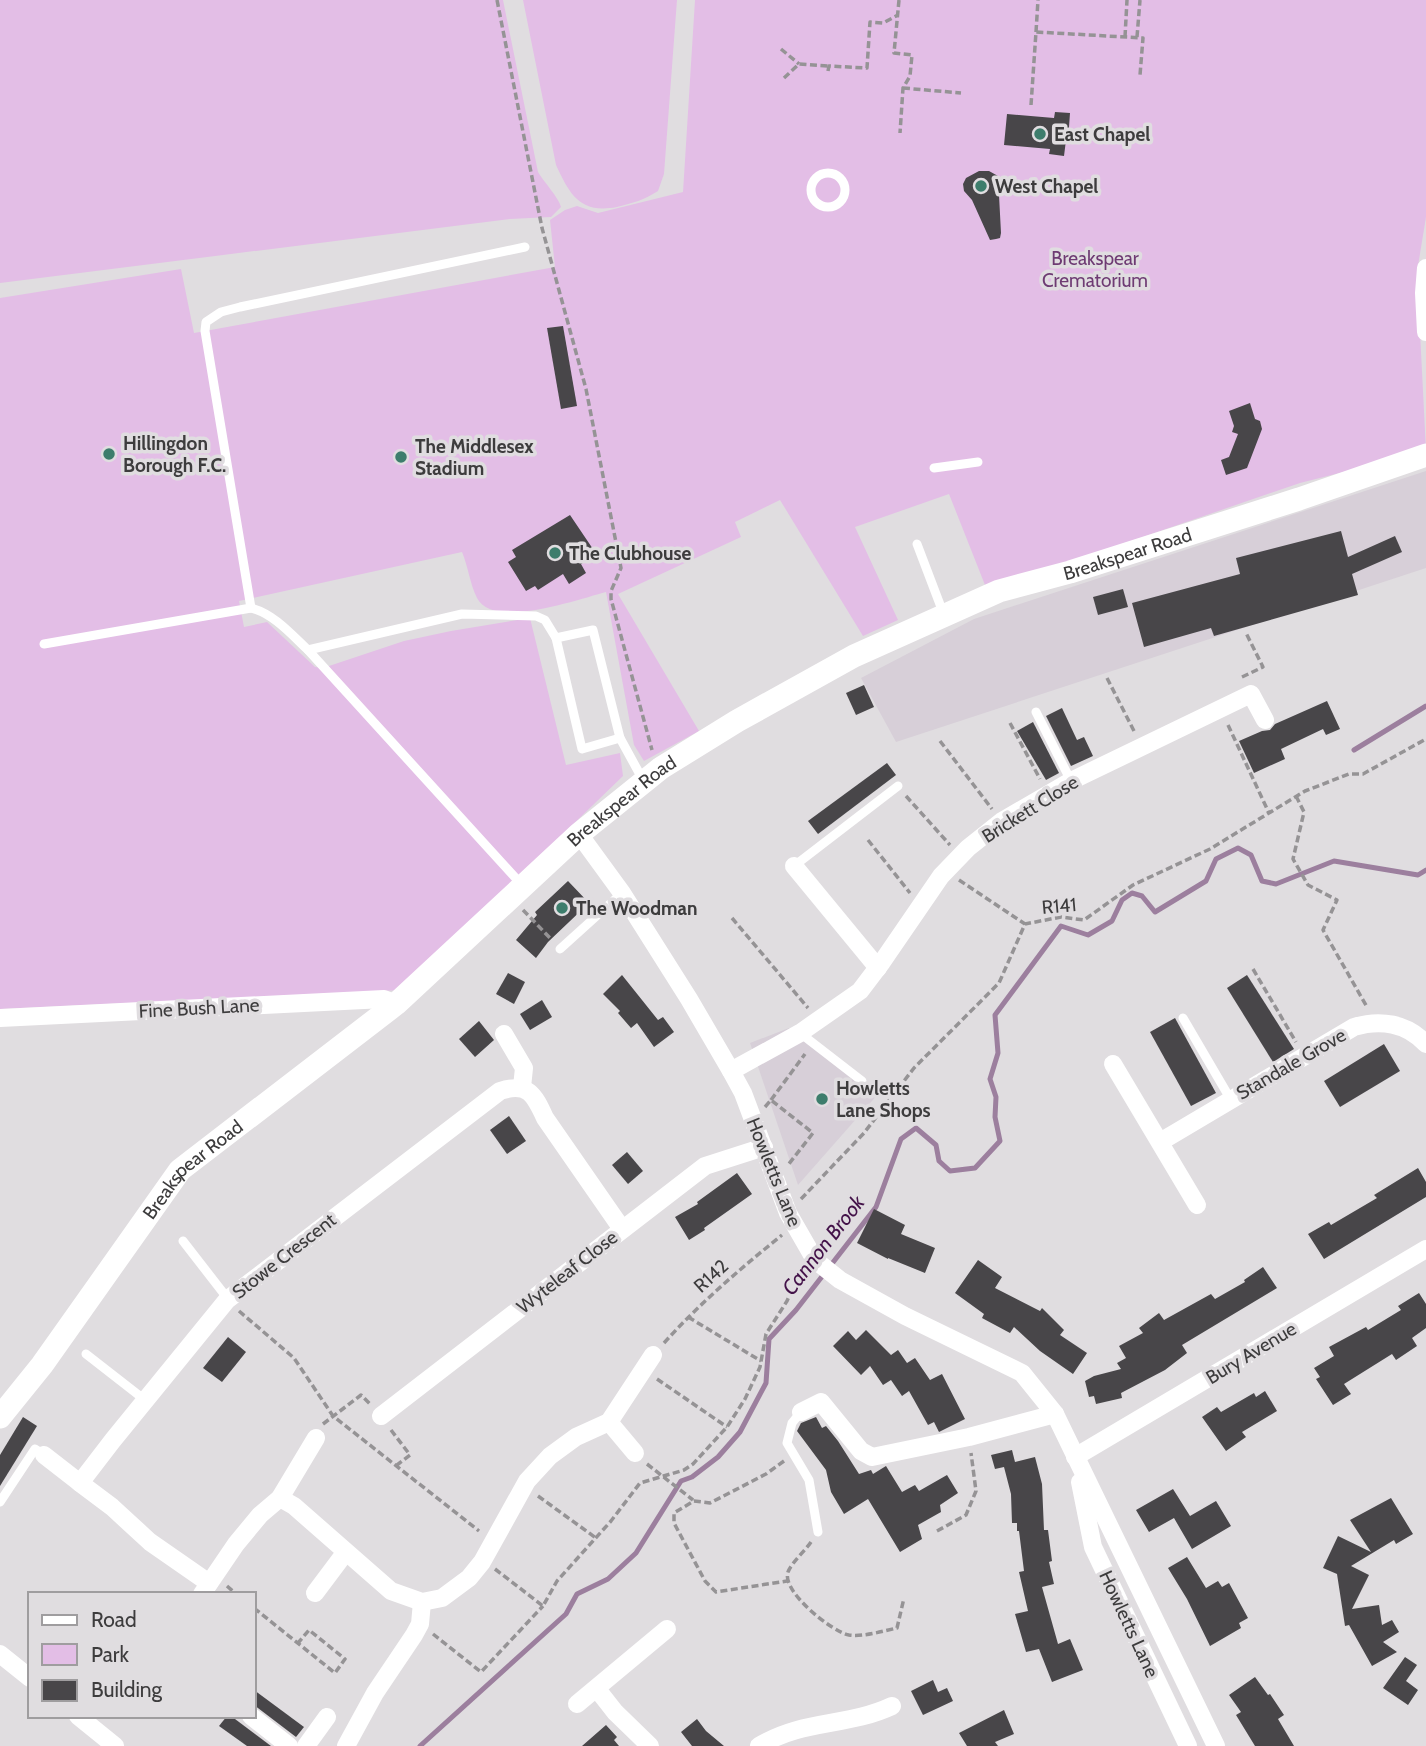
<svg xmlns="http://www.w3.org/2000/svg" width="1426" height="1746" font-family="Cabin,sans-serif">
<rect width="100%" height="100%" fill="#e0dde0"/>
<!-- built -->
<g fill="#d7cfd8">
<polygon points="1426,471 1426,568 896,742 861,678 974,619"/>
<polygon points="789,1028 879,1093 798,1185 750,1043"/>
</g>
<!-- green -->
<g fill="#e3bee6">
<path d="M0,0h503l35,172c6,10 21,26 23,35l-10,10 -41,2 -510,64z"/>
<path d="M523,0h154l-13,174 -6,17c-14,9 -25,12 -41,16 -37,7 -47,-12 -61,-42z"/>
<path d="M695,0h731v217l-9,55 9,179 -126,32 -245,84 -70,18 -36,-91 -94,33 43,93 -35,16 -83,-136 -45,22 6,15 -123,57 81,137 -55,30 -10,-16 -28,-153c-27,7 -113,38 -129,6 -7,-14 -9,-32 -15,-46l-223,49 5,26 23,-5 48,45 8,1 81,-27 47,-10 79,-13 36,147 54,-12 3,23 -221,214 -402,19v-711l181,-29 13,64 361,-66 -5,-47 15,-10 12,-4 21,7 85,-21z"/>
</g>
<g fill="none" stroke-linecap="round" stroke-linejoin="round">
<!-- stream -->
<g stroke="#9c7f9e" stroke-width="5">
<polyline points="1354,750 1426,706"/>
<polyline points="420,1746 566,1614 577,1594 608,1579 636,1553 681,1481 692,1477 718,1457 740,1432 766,1383 769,1339 796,1310 876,1207 901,1139 916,1128 936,1145 939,1161 950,1171 975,1168 1000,1141 995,1117 996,1097 990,1079 998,1053 995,1015 1061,926 1088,935 1112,921 1122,900 1132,893 1142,896 1155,912 1206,881 1216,859 1238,848 1251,855 1262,881 1276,884 1334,861 1418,875 1426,870"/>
</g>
</g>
<!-- building -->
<g fill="#484649">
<polygon points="1055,112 1070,113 1068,141 1066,140 1064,156 1049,154 1050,149 1004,145 1007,114 1054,118"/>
<polygon points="979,171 989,171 998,176 1001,233 1000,238 996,239 990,240 972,200 964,191 963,184 966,178"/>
<polygon points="563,326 577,406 561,409 547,328"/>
<polygon points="1250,403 1255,419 1260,421 1262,429 1247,468 1226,475 1221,460 1229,457 1238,434 1232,432 1234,426 1229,411"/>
<polygon points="570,515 597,555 581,564 586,573 569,584 563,574 538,590 535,586 526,591 508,562 516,557 512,550"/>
<polygon points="1341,531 1348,557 1395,536 1402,552 1352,574 1358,595 1214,636 1211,628 1144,647 1132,603 1240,574 1236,558"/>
<polygon points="1123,589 1128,607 1098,615 1093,597"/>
<polygon points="864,685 874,707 856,715 846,693"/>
<polygon points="1327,701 1340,729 1326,735 1323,729 1281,749 1285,759 1254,773 1239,741 1262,731 1270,730 1275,724"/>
<polygon points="1062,708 1077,740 1084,737 1093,756 1071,766 1046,716"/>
<polygon points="1033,722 1059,773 1046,780 1017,731"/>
<polygon points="887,763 896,775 818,834 808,821"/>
<polygon points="568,881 589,903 548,942 536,958 516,940 537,915 535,912"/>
<polygon points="508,973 525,982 514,1004 496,994"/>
<polygon points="622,975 658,1020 663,1017 674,1032 654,1047 637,1023 631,1028 618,1013 620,1011 603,994"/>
<polygon points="1247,975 1294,1049 1273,1062 1227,988"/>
<polygon points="542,1000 552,1017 530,1030 520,1014"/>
<polygon points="1175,1018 1216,1093 1191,1106 1150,1032"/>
<polygon points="479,1021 494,1040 475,1057 459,1039"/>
<polygon points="1384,1044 1400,1071 1340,1107 1324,1081"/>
<polygon points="509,1116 526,1141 507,1154 490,1130"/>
<polygon points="627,1152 643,1171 628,1184 612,1165"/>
<polygon points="1418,1168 1426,1182 1426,1197 1324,1259 1308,1234 1329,1222 1331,1225 1377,1198 1374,1195"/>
<polygon points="737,1173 752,1194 704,1228 705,1230 689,1240 675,1217 698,1204 697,1202"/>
<polygon points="874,1209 905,1225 901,1234 935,1248 925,1273 888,1258 888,1259 857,1243"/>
<polygon points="978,1260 1002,1277 995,1288 1040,1311 1042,1308 1064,1330 1060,1335 1087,1353 1073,1374 1040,1351 1014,1327 1010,1333 982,1318 984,1314 955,1293"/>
<polygon points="1263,1267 1277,1288 1182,1345 1187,1353 1165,1370 1121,1393 1122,1398 1096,1404 1094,1396 1089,1397 1085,1381 1094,1376 1121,1369 1117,1363 1126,1358 1119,1346 1143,1333 1139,1328 1159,1313 1164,1320 1211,1294 1215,1299 1245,1282 1244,1280"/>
<polygon points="1419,1293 1426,1304 1426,1328 1412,1338 1417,1346 1396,1360 1392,1354 1344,1384 1351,1394 1333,1405 1316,1379 1320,1377 1314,1368 1334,1356 1329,1347 1366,1327 1368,1330 1401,1310 1398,1306"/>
<polygon points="866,1330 891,1355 898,1350 907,1363 915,1358 930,1380 942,1374 965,1419 939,1432 934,1422 928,1425 909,1391 902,1396 891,1380 883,1385 870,1366 861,1375 833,1346 848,1331 856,1340"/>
<polygon points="228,1337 246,1352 222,1382 203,1368"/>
<polygon points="1265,1391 1277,1411 1242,1432 1246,1437 1226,1451 1202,1417 1217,1407 1221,1412 1254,1393 1256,1397"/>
<polygon points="23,1417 37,1426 0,1486 0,1455"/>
<polygon points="816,1417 822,1428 826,1426 838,1441 859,1474 871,1470 873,1474 886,1466 902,1492 915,1485 919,1491 947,1475 958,1493 940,1505 941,1512 918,1525 922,1539 900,1552 868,1499 844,1514 831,1492 826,1470 797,1431 801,1423"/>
<polygon points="1012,1450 1015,1462 1035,1457 1042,1484 1044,1530 1048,1530 1052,1561 1049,1562 1054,1584 1042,1587 1058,1644 1070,1639 1083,1670 1052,1682 1039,1649 1026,1652 1015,1614 1028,1611 1019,1572 1024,1571 1019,1531 1017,1531 1017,1523 1012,1523 1011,1494 1004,1467 995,1469 991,1455"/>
<polygon points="1173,1489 1190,1516 1216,1501 1231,1526 1192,1549 1174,1518 1149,1532 1136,1510"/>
<polygon points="1391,1498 1413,1534 1396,1544 1394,1540 1351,1566 1369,1575 1352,1609 1379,1605 1382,1625 1392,1620 1399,1632 1383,1642 1397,1652 1372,1666 1349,1625 1345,1626 1337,1574 1323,1568 1338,1536 1371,1552 1350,1520"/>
<polygon points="1187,1557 1206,1588 1218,1581 1222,1587 1229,1583 1248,1618 1239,1623 1241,1628 1210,1646 1187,1599 1168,1568"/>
<polygon points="1405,1657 1417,1665 1406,1681 1418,1690 1408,1705 1383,1688"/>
<polygon points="1255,1677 1268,1695 1270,1694 1284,1715 1278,1719 1294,1746 1255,1746 1236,1715 1241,1712 1229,1695"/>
<polygon points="933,1680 938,1692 947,1688 953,1701 923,1715 911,1691"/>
<polygon points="254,1690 304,1727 296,1737 254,1705"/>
<polygon points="1004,1710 1014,1734 995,1742 998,1746 967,1746 959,1733"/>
<polygon points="227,1716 231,1716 271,1746 247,1746 219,1726"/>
<polygon points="697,1719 706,1731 724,1746 692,1746 681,1732"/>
<polygon points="606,1725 617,1737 614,1740 619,1746 582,1746"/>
</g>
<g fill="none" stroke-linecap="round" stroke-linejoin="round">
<!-- path -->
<g stroke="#959395" stroke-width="3.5" stroke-dasharray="7 3.5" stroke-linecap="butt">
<polyline points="497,0 542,228 586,389 621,568 611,591 611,599 652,750"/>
<polyline points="899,0 894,53 912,55 910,76 903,88 900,133"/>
<polyline points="1036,32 1038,0"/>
<polyline points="1125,37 1127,0"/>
<polyline points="1137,37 1140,0"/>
<polyline points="781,49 799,64"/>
<polyline points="828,71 829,66 867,68 870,22 883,23 898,15"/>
<polyline points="784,78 799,64 829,66"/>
<polyline points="903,88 961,93"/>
<polyline points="1031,105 1036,32 1143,38 1140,75"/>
<polyline points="1242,677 1263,667 1246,633"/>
<polyline points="1107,678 1135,733"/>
<polyline points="1010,723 1040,779"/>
<polyline points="1228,725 1269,813"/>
<polyline points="940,741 992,809"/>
<polyline points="906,796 950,845"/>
<polyline points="1296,796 1304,812 1293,859 1308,885 1337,900 1323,930 1367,1007"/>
<polyline points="868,840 910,893"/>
<polyline points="959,880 1025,924"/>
<polyline points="523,910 551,939"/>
<polyline points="732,918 808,1008"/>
<polyline points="1253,969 1296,1042"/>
<polyline points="771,1100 805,1054"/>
<polyline points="765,1107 771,1100 813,1133 788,1165"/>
<polyline points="801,1199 864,1133 914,1068 999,983 1025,924 1061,917 1084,920 1133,885 1210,849 1305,791 1349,774 1363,774 1426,739"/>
<polyline points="239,1311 294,1358 333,1416 479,1531"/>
<polyline points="688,1317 761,1361"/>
<path d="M664,1343c36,-40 76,-74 118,-108"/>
<polyline points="657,1379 727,1427"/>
<polyline points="323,1424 361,1395 371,1405"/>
<polyline points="391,1430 410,1455 397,1465"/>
<polyline points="784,1461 766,1474 710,1503 694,1501 674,1513 674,1523 705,1581 716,1592 787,1581"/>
<polyline points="647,1464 693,1500"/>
<polyline points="538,1496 596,1538"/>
<polyline points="937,1531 966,1515 976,1491 971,1453"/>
<path d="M811,1542c-6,9 -19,20 -23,30 -7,19 44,60 61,63 15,2 34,-4 48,-7l7,-30"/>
<polyline points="495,1569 543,1606 557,1581 611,1521 640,1483 684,1470 693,1464 727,1427 745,1399 760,1367 766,1334 787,1301 801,1269"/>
<polyline points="227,1586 236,1594"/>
<polyline points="254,1608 335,1673 345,1659 309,1630 298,1643"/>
<polyline points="433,1634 481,1672 543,1606"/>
</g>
<!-- service -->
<g stroke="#fff" stroke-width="9">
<circle cx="828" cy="190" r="17"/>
<polyline points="934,468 978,462"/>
<polyline points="917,544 944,615"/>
<polyline points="251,608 205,331 206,322 221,312 240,307 525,247"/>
<polyline points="556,638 582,749 620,738"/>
<path d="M44,644l207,-36c23,6 40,26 57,42l154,-36 74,2 9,4 11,18 37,-8 27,108 23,42"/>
<polyline points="308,650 522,885"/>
<polyline points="1036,712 1071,781"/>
<polyline points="794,866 898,786"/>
<polyline points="560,949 622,893"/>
<polyline points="1183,1018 1231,1100"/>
<polyline points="800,1033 862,1081"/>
<polyline points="183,1241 228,1299"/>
<polyline points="86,1354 145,1400"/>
<polyline points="801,1412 792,1423 787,1443 809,1480 818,1532"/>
<polyline points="0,1502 35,1449 44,1455"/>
</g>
<!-- minor -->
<g stroke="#fff" stroke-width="18">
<polyline points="1426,268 1424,293 1426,332"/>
<polyline points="579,834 622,893 689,999 731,1071 743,1093 788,1213 815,1260 840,1280 905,1316 1022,1373 1055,1414 1216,1746"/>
<polyline points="794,866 878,968"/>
<polyline points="0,1018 384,999 396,1004"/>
<polyline points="504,1034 524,1068 522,1087"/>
<polyline points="1113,1064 1197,1205"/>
<polyline points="731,1071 800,1033 860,991 882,962 941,876 968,848 1002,821 1071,781 1251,694 1265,720"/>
<path d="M1160,1142l194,-115c26,-8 53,-4 72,17"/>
<polyline points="801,1412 821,1402 861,1451 872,1457 969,1437 1055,1414"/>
<polyline points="381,1416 705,1166 764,1147"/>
<polyline points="609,1422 635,1453"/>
<polyline points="44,1455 80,1483"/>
<polyline points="1075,1457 1426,1249"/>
<polyline points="1080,1482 1093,1547 1188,1746"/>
<polyline points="280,1498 294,1506 391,1591 422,1602 442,1598 469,1578 482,1562 527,1481 550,1456 576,1437 609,1422 653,1355"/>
<path d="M209,1583l-59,-41 -38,-35 -32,-24 33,-43 114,-140 273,-209c28,-9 34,3 45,27l77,111"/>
<polyline points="315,1593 345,1553"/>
<polyline points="202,1594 236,1544 260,1515 280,1498 316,1438"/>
<polyline points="0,1654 30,1678"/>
<polyline points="597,1689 615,1712 650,1746"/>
<polyline points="577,1704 667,1629"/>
<polyline points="78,1716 115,1746"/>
<polyline points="251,1716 289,1746"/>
<polyline points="306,1746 327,1717"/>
<polyline points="346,1746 375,1693 414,1635 420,1624 422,1602"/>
<path d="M759,1746c45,-27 88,-19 133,-40"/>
</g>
<!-- tertiary -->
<path stroke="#fff" stroke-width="23" id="s1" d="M0,1417l42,-52 138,-195 216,-166 183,-170 82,-66 76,-47 117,-65 145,-65 71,-19 229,-73 127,-44"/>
</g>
<!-- markers -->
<g fill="#3d7d6c" stroke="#e0dde0" stroke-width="2.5">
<circle cx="1040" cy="134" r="7"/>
<circle cx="981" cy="186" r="7"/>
<circle cx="109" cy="454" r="7"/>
<circle cx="401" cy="457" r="7"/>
<circle cx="555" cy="553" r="7"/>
<circle cx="562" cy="908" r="7"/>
<circle cx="822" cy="1099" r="7"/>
</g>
<g text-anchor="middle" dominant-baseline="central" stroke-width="7" stroke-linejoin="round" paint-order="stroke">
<!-- poi labels -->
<g font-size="19" font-weight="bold" fill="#3d3c3d" stroke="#e0dde0" text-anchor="start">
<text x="1054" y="134">East Chapel</text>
<text x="995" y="186">West Chapel</text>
<text x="123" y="443">Hillingdon<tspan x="123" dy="22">Borough F.C.</tspan></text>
<text x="415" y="446">The Middlesex<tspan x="415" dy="22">Stadium</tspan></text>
<text x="569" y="553">The Clubhouse</text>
<text x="576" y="908">The Woodman</text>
<text x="836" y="1088">Howletts<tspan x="836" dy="22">Lane Shops</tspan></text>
</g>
<!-- park labels -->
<g font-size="19" fill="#6e3b73" stroke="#e0dde0">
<text x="1095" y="258">Breakspear<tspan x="1095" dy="22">Crematorium</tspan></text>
</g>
<!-- street labels -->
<g font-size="19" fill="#3d3c3d" stroke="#e0dde0">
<text stroke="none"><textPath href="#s1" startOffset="1449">Breakspear Road</textPath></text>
<text stroke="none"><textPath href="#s1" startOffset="882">Breakspear Road</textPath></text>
<text transform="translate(1030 809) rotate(-32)">Brickett Close</text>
<text transform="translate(1059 906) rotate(-5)">R141</text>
<text transform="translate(199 1008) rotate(-3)">Fine Bush Lane</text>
<text transform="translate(1291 1064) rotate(-30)">Standale Grove</text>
<text stroke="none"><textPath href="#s1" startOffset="315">Breakspear Road</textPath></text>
<text transform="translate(774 1172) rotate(68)">Howletts Lane</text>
<text transform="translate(284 1256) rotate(-38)">Stowe Crescent</text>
<text transform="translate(567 1272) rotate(-38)">Wyteleaf Close</text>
<text transform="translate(711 1276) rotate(-42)">R142</text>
<text transform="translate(1251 1353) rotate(-31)">Bury Avenue</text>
<text transform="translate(1129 1624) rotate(65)">Howletts Lane</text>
</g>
<!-- water labels -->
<g font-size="21" font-style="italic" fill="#431249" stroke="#e0dde0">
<text transform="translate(823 1245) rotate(-52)">Cannon Brook</text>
</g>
</g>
<!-- legend -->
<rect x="28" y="1592" width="228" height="126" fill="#e0dde0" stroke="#9f9d9f" stroke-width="2"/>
<rect x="42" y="1615" width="35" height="10" fill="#ffffff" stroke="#9f9d9f" stroke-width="2"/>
<text x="91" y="1627" font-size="21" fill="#3d3c3d">Road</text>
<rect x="42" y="1644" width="35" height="21" fill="#e3bee6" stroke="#9f9d9f" stroke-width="2"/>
<text x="91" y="1662" font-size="21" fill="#3d3c3d">Park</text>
<rect x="42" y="1680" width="35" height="21" fill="#484649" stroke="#9f9d9f" stroke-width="2"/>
<text x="91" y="1697" font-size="21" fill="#3d3c3d">Building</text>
</svg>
